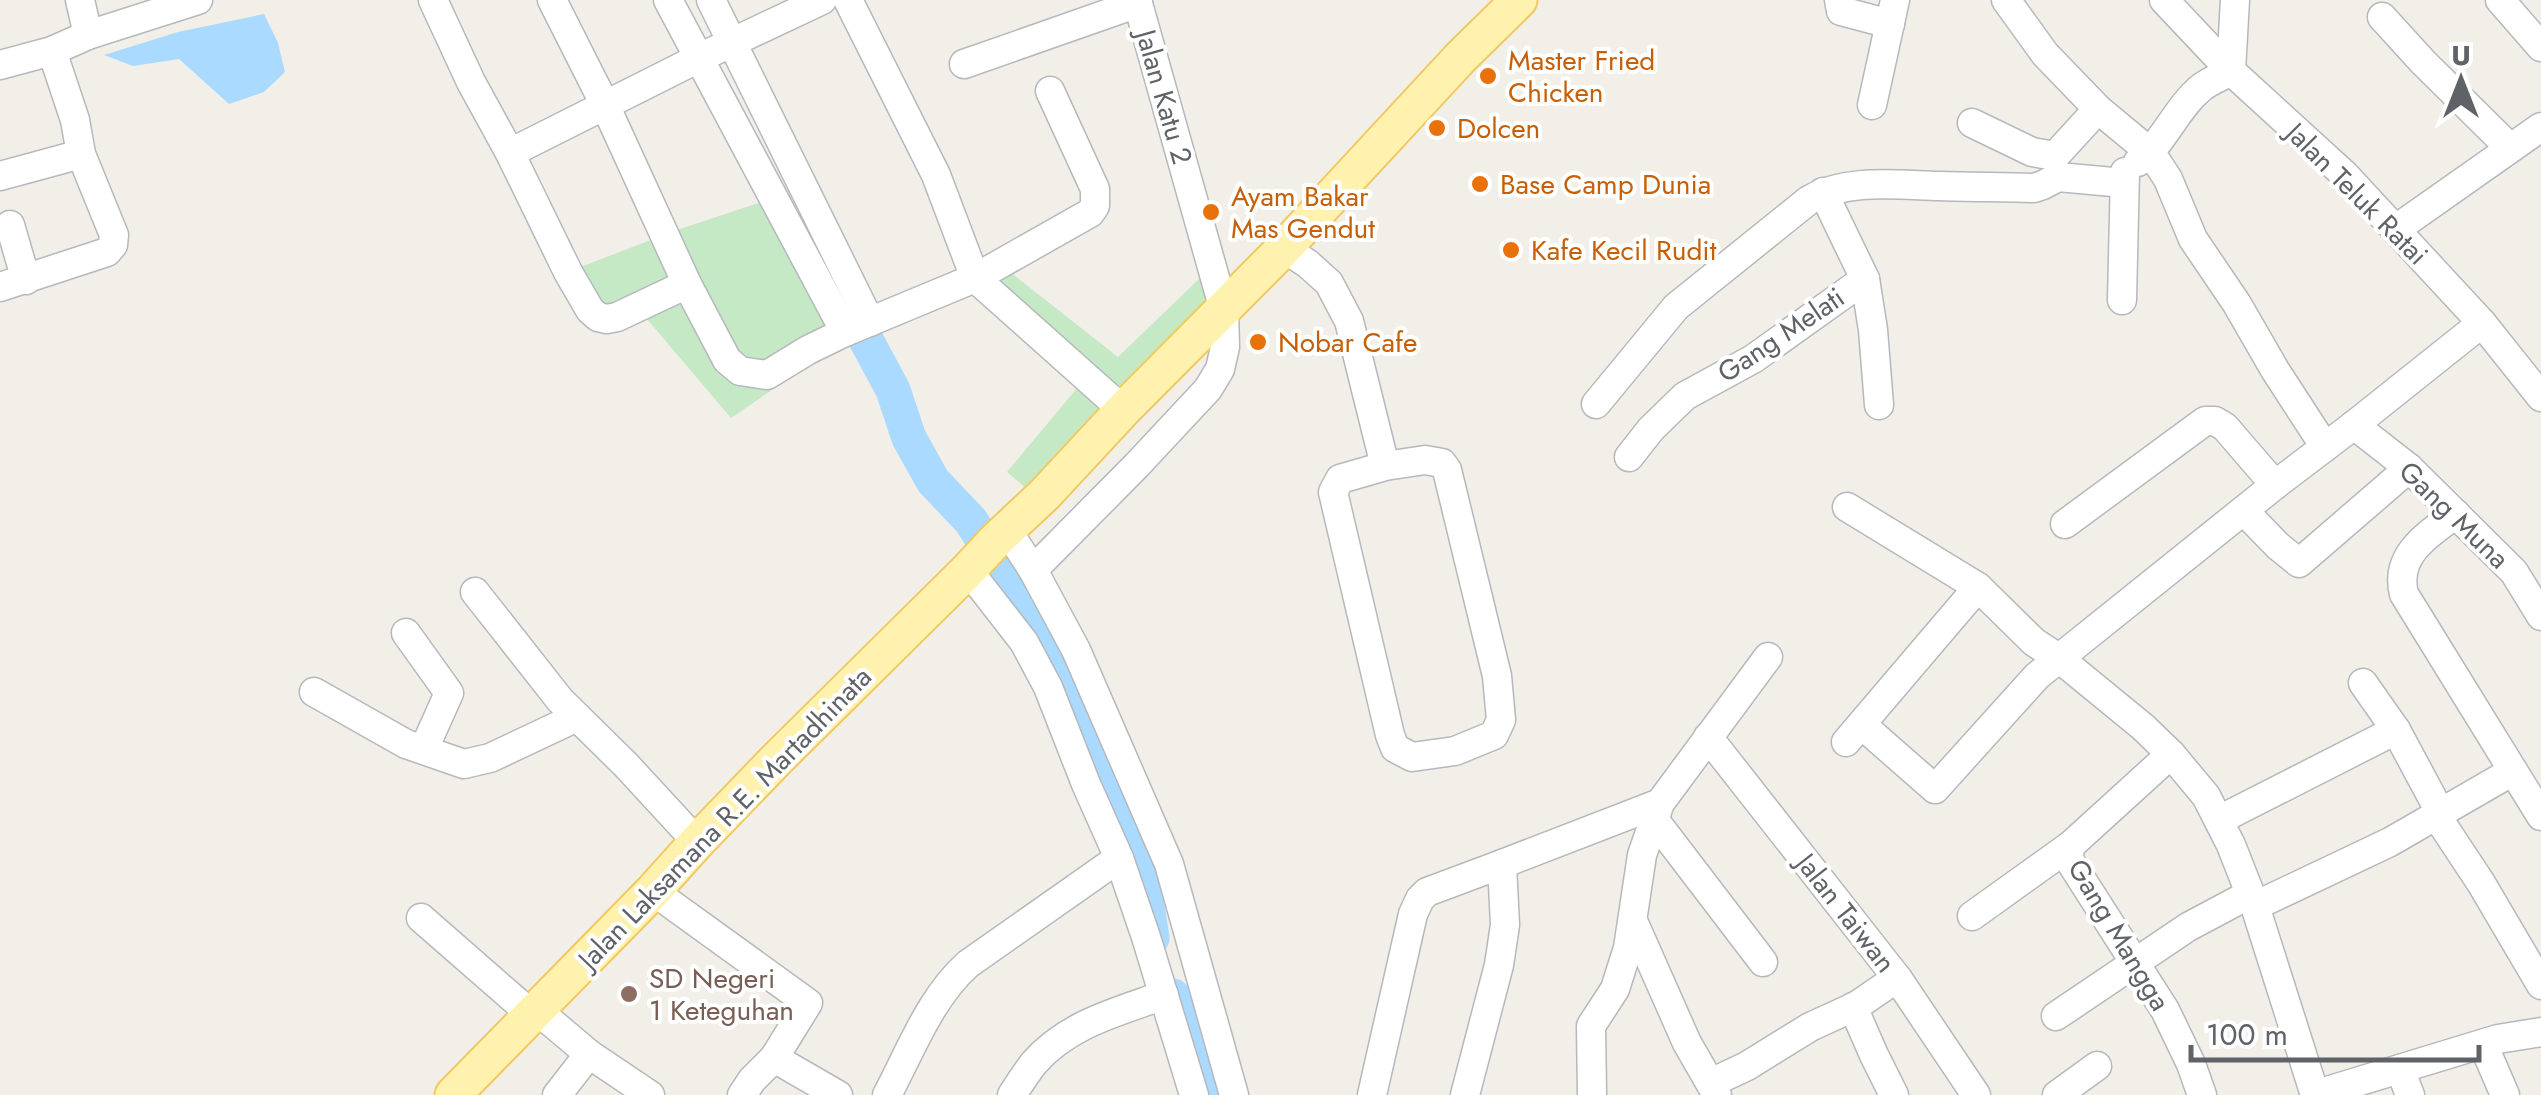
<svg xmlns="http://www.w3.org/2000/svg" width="2541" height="1095" font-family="Jost,sans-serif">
<rect width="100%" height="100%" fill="#f1efe8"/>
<!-- green -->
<g fill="#c5e8c5">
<polygon points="774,198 845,332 791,377 731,418 647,319 604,327 570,271 677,230"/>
<polygon points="1001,265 1118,357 1200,278 1218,302 1031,492 1007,472 1078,387 971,291"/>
</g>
<!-- water -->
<polygon fill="#aadaff" points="264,14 278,43 285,72 264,92 229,104 179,59 133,66 104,55 178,32"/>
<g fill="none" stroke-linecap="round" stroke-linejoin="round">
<!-- river -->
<g stroke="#aadaff" stroke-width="35">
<polyline points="865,338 893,390 909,438 933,481 971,521 998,564 1058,647 1080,721 1143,881 1152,938"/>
<polyline points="1173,996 1216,1095"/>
</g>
<!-- minor casing -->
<g stroke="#b5b8bc" stroke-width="31">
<g id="minor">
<polyline points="80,0 88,35"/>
<polyline points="433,0 471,82 510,153 568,272 590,310 598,317 607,319 617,317 687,284"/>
<polyline points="552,0 605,105 687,284 727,360 740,371 767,375 808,350 845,332 975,278 1090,213 1095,206 1095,189 1050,91"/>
<polyline points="668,0 845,332"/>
<polyline points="711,0 870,322"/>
<polyline points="848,0 936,175 975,278 1123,410"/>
<polyline points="1839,0 1841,11 1890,24"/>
<polyline points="2006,0 2045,54 2098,109 2151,153 2168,179 2193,239 2237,304 2275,370 2325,447"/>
<polyline points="2164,0 2231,71 2345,175 2482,323 2541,397"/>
<polyline points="2500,0 2541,47"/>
<polyline points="2382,17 2423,62 2510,148"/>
<polyline points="964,64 1138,3"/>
<polyline points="0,65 52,51 88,35 198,0"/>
<polyline points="1872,105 1895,0"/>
<polyline points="1972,123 2032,152 2055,156 2098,109"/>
<polyline points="510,153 699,58 822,0"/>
<path d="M2138,162c26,-19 38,-54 64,-75 8,-6 20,-11 29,-16l4,-71"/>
<polyline points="0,176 81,154"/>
<polyline points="1823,192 1865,279 1873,330 1879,405"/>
<polyline points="10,225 26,280"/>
<polyline points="2396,229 2541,127"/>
<polyline points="1284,248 1308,264 1329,283 1349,321 1385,466 1340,479 1333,492 1390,735 1395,748 1412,757 1455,751 1494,735 1501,720 1497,676 1447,470 1442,463 1425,460 1385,466"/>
<polyline points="0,287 107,252 113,245 114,235 81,154 75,120 52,51"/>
<polyline points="2122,300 2125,172"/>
<path d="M1596,404l80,-97 133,-107c38,-22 88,-15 131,-14 31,1 62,1 94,2l9,-3 15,-8 66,6"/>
<polyline points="2354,425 2409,468 2514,572 2541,616"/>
<polyline points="1629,457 1651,429 1685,396 1753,359 1865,279"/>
<polyline points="1847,507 1978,587 2034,642 2060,659 2143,727 2171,754 2206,796 2231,845 2255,906 2315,1095"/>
<polyline points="2244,511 2278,546 2299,563 2409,468"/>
<path d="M2456,514c-28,20 -62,41 -52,80l137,222"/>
<polyline points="2065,524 2205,421 2215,421 2225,427 2275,485"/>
<polyline points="1007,530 1033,570 1076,650 1169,864 1234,1095"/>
<polyline points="968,570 1024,642 1048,687 1086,784 1119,858 1146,937 1194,1095"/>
<polyline points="1033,570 1137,465 1208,389 1220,369 1225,347 1224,310 1137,0"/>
<polyline points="475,592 560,700 626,765 697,842"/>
<polyline points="406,633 449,693 424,749"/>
<polyline points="2363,683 2396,730 2440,812 2442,824 2481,883 2541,985"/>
<polyline points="314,692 406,744 464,764 490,758 577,717"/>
<polyline points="1862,725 1935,789 2037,676 2275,485 2354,425 2482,323"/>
<polyline points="1708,737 1898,979 1976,1095"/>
<polyline points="1846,742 1978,587"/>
<polyline points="2171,754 2071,845 2068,858 2165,1010 2191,1064 2202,1095"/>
<polyline points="1653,818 1763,962"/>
<polyline points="2219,820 2396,730"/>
<polyline points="653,891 808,1003 774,1058 752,1080 742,1095"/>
<polyline points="2255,906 2390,842 2513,771"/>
<polyline points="1972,916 2071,845"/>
<polyline points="421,918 532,1015"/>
<polyline points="1633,921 1687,1043 1717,1095"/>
<polyline points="1853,1007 1874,1055 1894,1095"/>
<polyline points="538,1011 589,1054 650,1095"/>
<polyline points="2056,1016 2188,927 2250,894"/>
<polyline points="2483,1044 2505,1095"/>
<polyline points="774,1058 838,1095"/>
<polyline points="2400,1069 2410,1095"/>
<polyline points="1711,1083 1747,1066 1810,1027 1856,1006 1897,978"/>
<polyline points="557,1095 589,1054"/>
<path d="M887,1095c24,-45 43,-97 81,-131l151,-106"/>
<path d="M1012,1095c7,-11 14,-22 22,-32 34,-39 83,-51 130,-68"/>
<polyline points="1372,1095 1413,914 1420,899 1427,892 1502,864"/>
<polyline points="1465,1095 1499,965 1505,925 1502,864 1660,803"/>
<polyline points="1592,1095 1591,1026 1615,989 1628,948 1642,855 1660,803 1768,657"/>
<polyline points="2057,1095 2097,1066"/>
<polyline points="2314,1095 2498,1039 2541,1032"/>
</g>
</g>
<!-- major casing -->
<g stroke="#f2c960" stroke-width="39">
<polyline id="major" points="453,1095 653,891 697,842 776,760 968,570 996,540 1045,494 1123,410 1284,248 1461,57 1519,0"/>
</g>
<!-- minor -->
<use href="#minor" stroke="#fff" stroke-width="28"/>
<!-- major -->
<use href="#major" stroke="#fff2af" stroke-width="35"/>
</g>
<!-- markers -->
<g fill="#e8710a" stroke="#fff" stroke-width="4">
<circle cx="1488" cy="76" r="10"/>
<circle cx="1437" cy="128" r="10"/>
<circle cx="1480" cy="184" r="10"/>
<circle cx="1211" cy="212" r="10"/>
<circle cx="1511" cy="250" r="10"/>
<circle cx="1258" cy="342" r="10"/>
</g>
<circle fill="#8d6e63" stroke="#fff" stroke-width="4" cx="629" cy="994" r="10"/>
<g text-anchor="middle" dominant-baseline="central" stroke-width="8" stroke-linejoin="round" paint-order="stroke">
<!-- food labels -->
<g font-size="28" fill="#c56008" stroke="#fff" text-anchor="start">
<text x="1508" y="60">Master Fried<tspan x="1508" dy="32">Chicken</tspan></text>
<text x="1457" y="128">Dolcen</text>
<text x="1500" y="184">Base Camp Dunia</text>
<text x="1231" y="196">Ayam Bakar<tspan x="1231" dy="32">Mas Gendut</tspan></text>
<text x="1531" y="250">Kafe Kecil Rudit</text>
<text x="1278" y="342">Nobar Cafe</text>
</g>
<!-- street labels -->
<g font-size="28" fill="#5f6368" stroke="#fff">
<text transform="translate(1164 97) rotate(74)">Jalan Katu 2</text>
<text transform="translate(2357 194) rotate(45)">Jalan Teluk Ratai</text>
<text transform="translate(1781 335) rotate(-34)">Gang Melati</text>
<text transform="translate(2454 515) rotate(44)">Gang Muna</text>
<text transform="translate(725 818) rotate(-46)">Jalan Laksamana R.E. Martadhinata</text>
<text transform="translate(1846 913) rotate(52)">Jalan Taiwan</text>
<text transform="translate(2119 935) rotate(59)">Gang Mangga</text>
</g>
<!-- education labels -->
<g font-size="28" fill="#785e54" stroke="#fff" text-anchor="start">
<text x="649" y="978">SD Negeri<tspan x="649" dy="32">1 Keteguhan</tspan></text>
</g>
</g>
<!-- north arrow -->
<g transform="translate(2461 80)" stroke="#ffffff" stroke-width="8" paint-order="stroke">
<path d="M0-8L18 38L0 25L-18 38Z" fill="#5f6368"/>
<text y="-15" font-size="28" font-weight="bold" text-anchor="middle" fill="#5f6368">U</text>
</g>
<!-- scale -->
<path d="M2191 1045v15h288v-15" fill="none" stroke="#5f6368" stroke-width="5"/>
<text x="2206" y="1045" font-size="30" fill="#5f6368" stroke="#ffffff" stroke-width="8" paint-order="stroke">100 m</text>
</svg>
